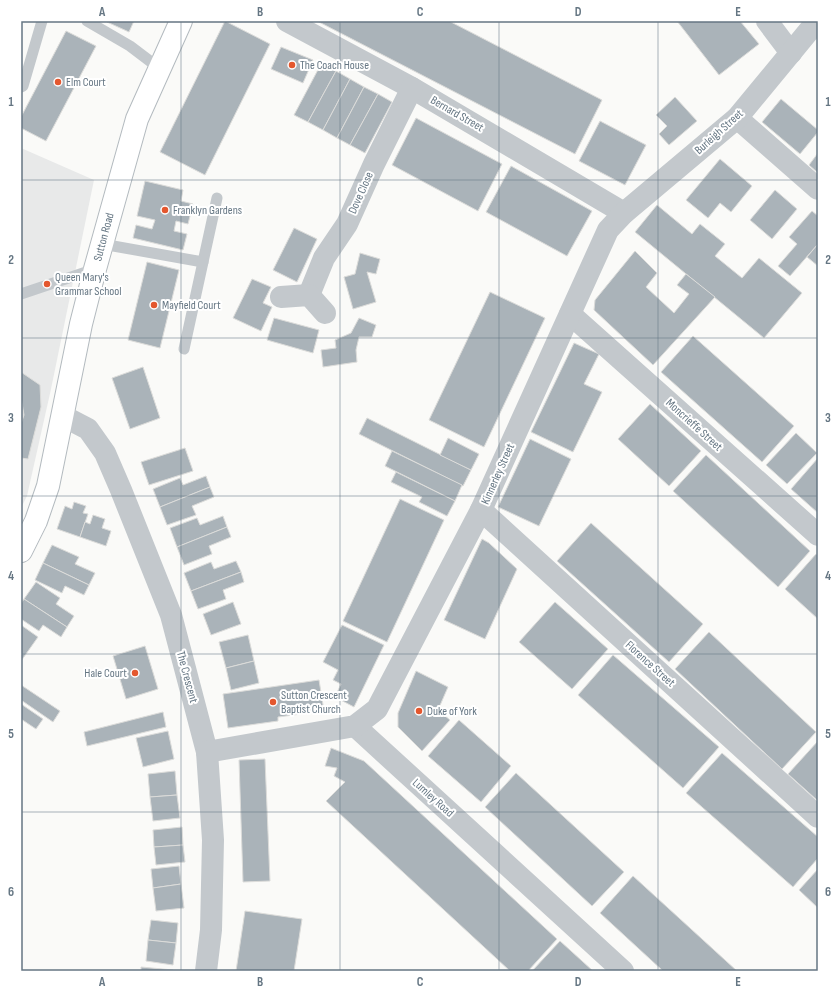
<svg xmlns="http://www.w3.org/2000/svg" width="839" height="992" font-family="'Sofia Sans Condensed',sans-serif">
<rect width="100%" height="100%" fill="#fafaf8"/>
<!-- built -->
<polygon fill="#e8e9e9" points="21,148 94,180 51,389 27,496 21,508"/>
<!-- building -->
<g fill="#aab3b9" stroke="#dcdcda">
<polygon points="108,21 134,21 129,32 107,22"/>
<polygon points="225,21 270,44 205,175 160,152"/>
<polygon points="317,21 449,21 602,100 575,154"/>
<polygon points="677,21 740,21 759,44 719,75"/>
<polygon points="66,31 96,46 46,141 21,128 21,117"/>
<polygon points="281,47 313,60 303,83 271,69"/>
<polygon points="321,64 336,71 308,122 294,115"/>
<polygon points="336,71 350,79 323,130 308,122"/>
<polygon points="350,79 364,87 337,138 323,130"/>
<polygon points="364,87 378,94 350,145 337,138"/>
<polygon points="378,94 392,102 365,153 350,145"/>
<polygon points="675,97 697,121 669,145 659,134 667,126 656,115"/>
<polygon points="781,99 818,130 818,132 800,154 762,122"/>
<polygon points="416,118 502,164 478,211 392,165"/>
<polygon points="600,121 646,145 625,185 579,161"/>
<polygon points="818,153 818,173 809,165"/>
<polygon points="720,159 752,186 731,212 720,203 708,218 686,200"/>
<polygon points="511,166 592,211 567,256 486,212"/>
<polygon points="145,181 183,190 181,201 193,204 188,224 176,221 174,231 187,234 183,250 133,238 136,225 152,229 155,220 137,216"/>
<polygon points="775,190 797,209 772,239 750,220"/>
<polygon points="657,205 692,234 700,224 725,244 715,256 742,278 759,258 802,293 764,338 635,232"/>
<polygon points="812,211 818,216 818,244 790,276 778,266 797,244 789,237"/>
<polygon points="294,228 317,239 297,282 273,270"/>
<polygon points="818,244 818,266 807,257"/>
<polygon points="635,251 657,273 646,287 674,313 689,294 677,285 686,274 715,297 653,365 594,310 595,300"/>
<polygon points="360,253 380,259 376,274 367,272 376,302 353,309 344,277 355,274"/>
<polygon points="147,262 179,270 160,348 128,340"/>
<polygon points="252,279 271,287 263,303 272,307 261,331 233,318"/>
<polygon points="490,292 545,318 484,447 429,420"/>
<polygon points="274,318 319,330 313,353 267,340"/>
<polygon points="359,318 376,325 372,337 359,337 356,350 357,362 323,367 321,350 336,348 335,340 351,333"/>
<polygon points="693,336 794,426 762,462 661,372"/>
<polygon points="574,343 599,354 584,384 602,392 573,452 531,432"/>
<polygon points="143,367 160,418 130,429 112,378"/>
<polygon points="21,372 40,385 41,407 28,459 21,458 21,424 24,415 21,397"/>
<polygon points="650,404 701,451 669,486 618,439"/>
<polygon points="367,418 471,470 463,486 359,434"/>
<polygon points="796,433 817,453 787,484 766,465"/>
<polygon points="448,438 479,454 471,470 440,455"/>
<polygon points="530,439 571,459 539,526 498,507"/>
<polygon points="185,448 193,471 149,485 141,462"/>
<polygon points="392,451 462,485 455,501 385,466"/>
<polygon points="706,455 810,551 778,587 673,491"/>
<polygon points="818,458 818,513 791,489"/>
<polygon points="396,472 455,501 447,516 419,502 422,497 391,482"/>
<polygon points="206,476 210,487 160,507 153,489 180,478 183,485"/>
<polygon points="210,487 214,497 192,506 196,515 167,525 160,507"/>
<polygon points="400,499 444,520 387,642 343,621"/>
<polygon points="74,502 86,506 83,513 88,514 80,537 57,529 65,506 72,509"/>
<polygon points="93,515 105,519 102,528 111,531 106,546 80,537 85,522 90,524"/>
<polygon points="223,516 227,527 177,547 170,528 197,518 200,525"/>
<polygon points="591,523 703,624 669,662 557,561"/>
<polygon points="227,527 231,537 209,546 212,554 184,565 177,547"/>
<polygon points="482,539 489,543 517,569 485,639 444,620"/>
<polygon points="52,545 79,557 75,564 95,573 89,585 43,563"/>
<polygon points="816,554 818,555 818,619 785,589"/>
<polygon points="236,561 241,572 191,591 184,573 211,562 214,569"/>
<polygon points="43,563 89,585 84,595 65,586 62,593 35,580"/>
<polygon points="241,572 244,582 223,590 226,599 198,609 191,591"/>
<polygon points="36,582 60,598 56,604 74,616 67,627 24,599"/>
<polygon points="24,599 67,627 61,637 43,625 39,631 21,619 21,604"/>
<polygon points="233,602 241,624 211,635 203,614"/>
<polygon points="555,602 608,649 572,689 519,642"/>
<polygon points="21,625 38,637 21,661"/>
<polygon points="342,625 384,645 354,707 335,697 341,684 333,680 338,670 323,662"/>
<polygon points="709,632 816,732 782,769 675,669"/>
<polygon points="248,635 254,661 226,668 219,642"/>
<polygon points="145,646 158,689 126,699 113,656"/>
<polygon points="613,655 719,747 683,788 578,695"/>
<polygon points="254,661 259,683 231,690 226,668"/>
<polygon points="416,671 448,687 438,710 450,720 422,751 398,727 398,713"/>
<polygon points="319,680 324,711 278,717 278,721 228,728 223,694"/>
<polygon points="21,685 60,711 53,722 21,700"/>
<polygon points="21,704 43,719 36,729 21,719"/>
<polygon points="163,712 166,727 87,746 84,732"/>
<polygon points="459,720 511,766 481,802 428,756"/>
<polygon points="168,731 174,759 143,767 136,738"/>
<polygon points="818,741 818,801 788,774"/>
<polygon points="331,748 364,761 557,939 528,971 510,971 326,801 345,782 334,776 337,768 325,766"/>
<polygon points="722,753 818,837 818,858 793,887 686,793"/>
<polygon points="265,759 270,881 243,882 239,760"/>
<polygon points="175,771 177,795 150,797 148,774"/>
<polygon points="516,773 624,872 592,906 485,807"/>
<polygon points="177,795 180,818 153,821 150,797"/>
<polygon points="182,827 183,845 154,847 153,830"/>
<polygon points="183,845 185,862 156,865 154,847"/>
<polygon points="179,866 181,884 153,888 151,869"/>
<polygon points="818,869 818,908 799,890"/>
<polygon points="633,876 737,971 663,971 600,913"/>
<polygon points="181,884 184,908 156,911 153,888"/>
<polygon points="245,911 302,919 294,971 236,971"/>
<polygon points="151,920 178,923 176,943 148,940"/>
<polygon points="148,940 176,943 173,965 146,961"/>
<polygon points="560,941 593,971 532,971"/>
<polygon points="141,967 173,970 173,971 141,971"/>
</g>
<g fill="none" stroke-linecap="round" stroke-linejoin="round">
<!-- secondary casing -->
<g stroke="#b3babf" stroke-width="24">
<polyline id="secondary" points="21,551 36,521 48,486 81,324 95,269 137,119 181,21"/>
</g>
<!-- lane -->
<g stroke="#c3c8cc" stroke-width="11">
<polyline points="87,21 130,46 159,68"/>
<polyline points="21,87 23,86 42,21"/>
<polyline points="102,244 203,262 217,198"/>
<polyline points="21,294 95,269"/>
<polyline points="184,349 203,262"/>
</g>
<!-- street -->
<g stroke="#c3c8cc" stroke-width="22">
<polyline points="287,21 412,88 624,213"/>
<polyline points="767,21 791,53"/>
<polyline points="737,118 818,189"/>
<polyline points="309,295 324,258 347,224 374,164 412,88"/>
<polyline points="281,297 309,295 325,313"/>
<polyline points="570,314 818,535"/>
<polyline points="63,416 88,429 105,453 121,490 171,615 207,752 213,840 211,930 206,971"/>
<polyline points="481,510 818,817"/>
<polyline points="355,726 623,971"/>
<polyline points="207,752 355,726 377,709 481,510 608,230 624,213 737,118 817,21"/>
</g>
<!-- secondary -->
<use href="#secondary" stroke="#fff" stroke-width="22"/>
</g>
<!-- grid -->
<path fill="none" stroke="#657683" stroke-width="1" stroke-opacity="0.55" d="M181,21v950M340,21v950M499,21v950M658,21v950M21,180h797M21,338h797M21,496h797M21,654h797M21,812h797"/>
<!-- markers -->
<g fill="#e4572e" stroke="#fff" stroke-width="1.5">
<circle cx="292" cy="65" r="4"/>
<circle cx="58" cy="82" r="4"/>
<circle cx="165" cy="210" r="4"/>
<circle cx="47" cy="284" r="4"/>
<circle cx="154" cy="305" r="4"/>
<circle cx="135" cy="673" r="4"/>
<circle cx="273" cy="702" r="4"/>
<circle cx="419" cy="711" r="4"/>
</g>
<g text-anchor="middle" dominant-baseline="central" stroke-width="4" stroke-linejoin="round" paint-order="stroke">
<!-- poi labels -->
<g font-size="12" fill="#657683" stroke="#fff" text-anchor="start">
<text x="300" y="65">The Coach House</text>
<text x="66" y="82">Elm Court</text>
<text x="173" y="210">Franklyn Gardens</text>
<text x="55" y="277">Queen Mary's<tspan x="55" dy="14">Grammar School</tspan></text>
<text x="162" y="305">Mayfield Court</text>
<text x="127" y="673" text-anchor="end">Hale Court</text>
<text x="281" y="695">Sutton Crescent<tspan x="281" dy="14">Baptist Church</tspan></text>
<text x="427" y="711">Duke of York</text>
</g>
<!-- street labels -->
<g font-size="12" fill="#657683" stroke="#fff">
<text transform="translate(457 114) rotate(30)">Bernard Street</text>
<text transform="translate(719 132) rotate(-42)">Burleigh Street</text>
<text transform="translate(361 193) rotate(-66)">Dove Close</text>
<text transform="translate(104 237) rotate(-75)">Sutton Road</text>
<text transform="translate(694 425) rotate(42)">Moncrieffe Street</text>
<text transform="translate(498 474) rotate(-66)">Kinnerley Street</text>
<text transform="translate(650 664) rotate(42)">Florence Street</text>
<text transform="translate(187 677) rotate(75)">The Crescent</text>
<text transform="translate(433 798) rotate(42)">Lumley Road</text>
</g>
</g>
<!-- border -->
<rect width="839" height="992" fill="none" stroke="#ffffff" stroke-width="44"/>
<rect x="22" y="22" width="795" height="948" fill="none" stroke="#657683" stroke-width="1.5"/>
<g font-size="13" text-anchor="middle" font-weight="bold" fill="#657683">
<text x="102" y="16">A</text>
<text x="260" y="16">B</text>
<text x="420" y="16">C</text>
<text x="578" y="16">D</text>
<text x="738" y="16">E</text>
<text x="11" y="106">1</text>
<text x="828" y="106">1</text>
<text x="11" y="264">2</text>
<text x="828" y="264">2</text>
<text x="11" y="422">3</text>
<text x="828" y="422">3</text>
<text x="11" y="580">4</text>
<text x="828" y="580">4</text>
<text x="11" y="738">5</text>
<text x="828" y="738">5</text>
<text x="11" y="896">6</text>
<text x="828" y="896">6</text>
<text x="102" y="986">A</text>
<text x="260" y="986">B</text>
<text x="420" y="986">C</text>
<text x="578" y="986">D</text>
<text x="738" y="986">E</text>
</g>
</svg>
